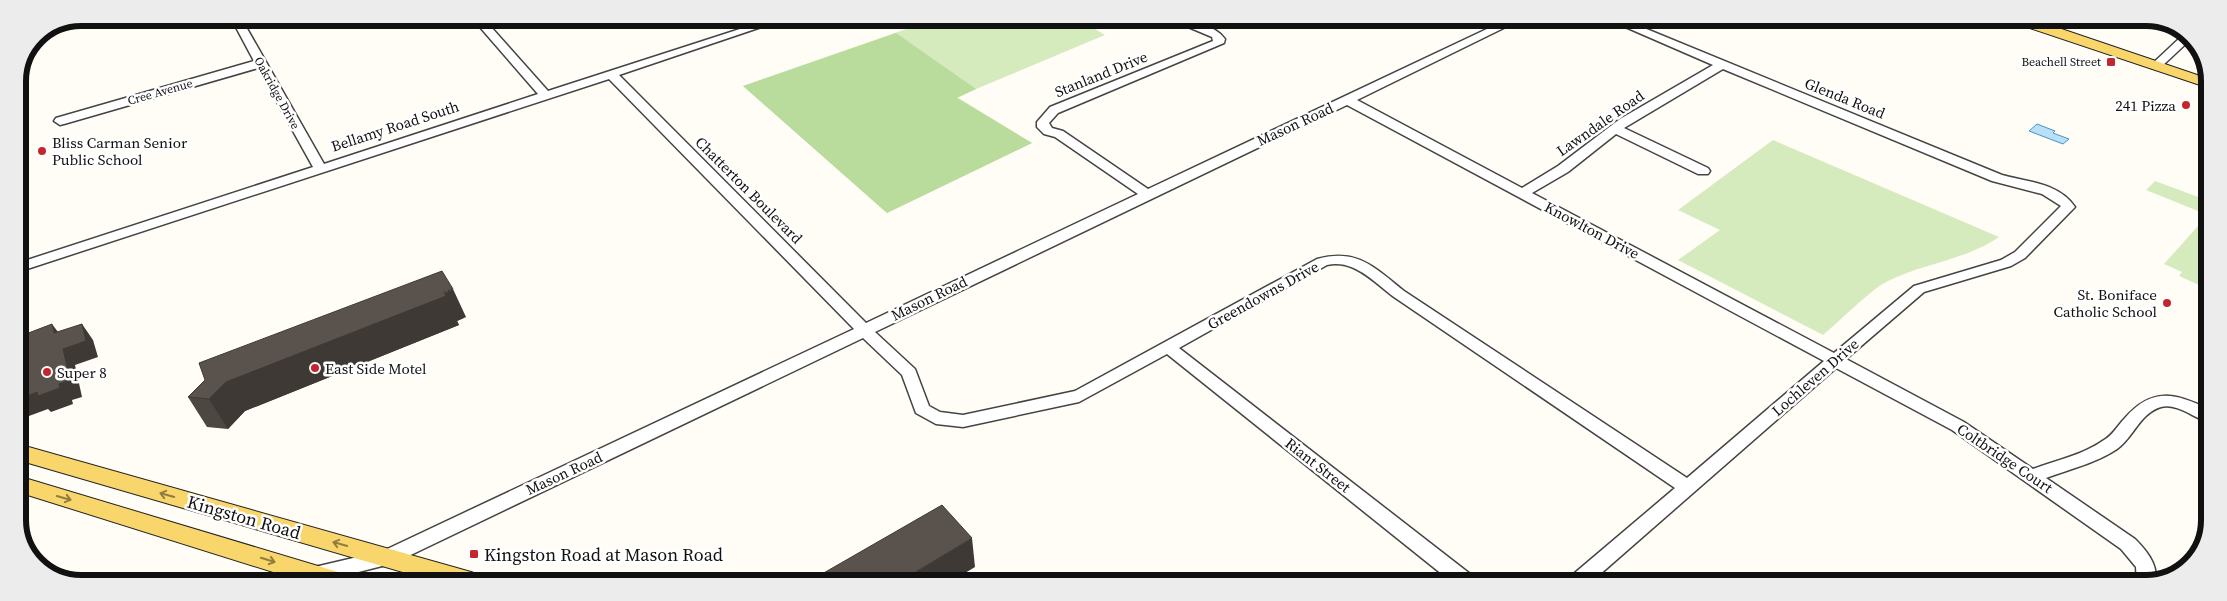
<svg xmlns="http://www.w3.org/2000/svg" width="2227" height="601" font-family="'Source Serif 4',serif">
<rect width="100%" height="100%" fill="#fffdf5"/>
<!-- green -->
<g fill="#d5ebbd">
<polygon points="938,18 1079,19 1105,35 957,97 1032,143 887,213 743,86"/>
<path d="M1773,140l226,97c-33,23 -75,26 -111,44 -17,8 -49,41 -65,54l-145,-75 42,-30 -42,-20z"/>
<polygon points="2155,181 2209,201 2208,289 2179,276 2182,272 2164,264 2208,215 2146,190"/>
</g>
<!-- forest -->
<polygon fill="#b9dc9c" points="896,33 976,89 957,98 1032,143 887,213 743,86"/>
<!-- water -->
<polygon fill="#b9e0f7" stroke="#3f96cf" points="2037,124 2055,131 2053,133 2069,139 2063,144 2029,131"/>
<g fill="none" stroke-linecap="round" stroke-linejoin="round">
<!-- minor casing -->
<g stroke="#444" stroke-width="3">
<g id="minor">
<path d="M231,18h10l83,146 214,-70 -66,-76h11l65,73 192,-62 -11,-11h12l8,7 22,-7h17l-169,57 247,248 272,-129 -83,-57 -11,-3 -7,-7v-5l13,-15 163,-66 -1,-4 -38,-16 -1,-2c16,0 42,6 52,20l-1,4 -166,70 -9,10 3,5 11,3 85,58 360,-170h14l-165,81 165,88 36,-22 62,-47 93,-54 -106,-46h15l380,156c26,7 57,8 73,32l-50,51 -14,8 -87,26 -78,67 118,63 69,47c24,-9 50,-14 71,-29 9,-5 14,-15 21,-22 27,-31 50,-25 83,-9v13c-14,-4 -31,-19 -47,-15 -21,6 -28,31 -44,42 -21,14 -47,20 -71,29l89,61c11,11 22,24 21,41l-19,3 -1,-16 -15,-18 -169,-119 -116,-62 -246,215h-23l3,-6 105,-89 -281,-191c-20,-15 -40,-38 -67,-32l-148,83 295,229 2,6h-23l-286,-229 -88,48 -116,25 -27,-3 -20,-11 -14,-38 -39,-37 -469,225 -75,19h-43l2,-6 7,-2 98,-23 471,-222 -245,-250 -591,193v-9l295,-96 -55,-99 -194,56 -4,1 -6,-4 2,-3 198,-57zM1723,69l269,112 50,13 19,12 -46,46 -14,8 -87,26 -80,67 -302,-160 36,-21 48,-38 82,40h10l2,-3 -2,-3 -84,-40zM1347,105l477,256 -137,117 -283,-187c-30,-24 -47,-43 -87,-32l-242,132 -112,24 -23,-3 -11,-6 -14,-37 -40,-37z"/>
<polygon points="2184,34 2192,38 2160,68 2152,68 2152,64"/>
</g>
</g>
<!-- major casing -->
<g stroke="#222" stroke-width="2">
<g id="major">
<polygon points="2011,19 2032,19 2209,79 2209,88 2012,22"/>
<polygon points="18,444 471,572 479,575 483,582 437,582 18,460"/>
<polygon points="18,476 338,572 346,575 350,582 305,582 18,492"/>
</g>
</g>
<!-- minor -->
<use href="#minor" fill="#fff" fill-rule="evenodd"/>
<!-- major -->
<use href="#major" fill="#f9d66b" fill-rule="evenodd"/>
</g>
<!-- wall -->
<polygon fill="#4d4742" points="466,317 457,321 459,325 245,411 228,429 207,427 188,397 205,380"/>
<!-- shaded-wall -->
<g fill="#3f3936">
<polygon points="453,289 466,317 457,321 459,325 245,411 228,429 209,399 226,382"/>
<polygon points="52,324 64,340 82,324 93,340 98,357 75,365 82,397 72,400 73,404 51,412 48,409 29,416 18,403 18,399 59,384 54,333"/>
<polygon points="972,538 975,567 950,582 908,582 907,577"/>
</g>
<!-- building -->
<g fill="#5a524d" stroke="#3f3936">
<polygon points="442,271 453,289 444,292 446,296 226,382 209,399 188,397 205,380 199,363"/>
<polygon points="52,324 54,333 82,324 86,341 63,349 70,380 59,384 60,388 38,396 37,392 18,399 18,337"/>
<polygon points="942,505 972,538 907,577 929,582 808,582"/>
</g>
<!-- one-way arrows -->
<defs><path id="oneway-shaft" d="M-6 0H5M1.5-3L5.5 0L1.5 3" fill="none" stroke-width="1.6" stroke-linecap="round" stroke-linejoin="round" transform="scale(1.25)"/></defs>
<g stroke="#917d42">
<use href="#oneway-shaft" transform="translate(167 495) rotate(-164)"/>
<use href="#oneway-shaft" transform="translate(64 498) rotate(16)"/>
<use href="#oneway-shaft" transform="translate(340 544) rotate(-164)"/>
<use href="#oneway-shaft" transform="translate(268 560) rotate(17)"/>
</g>
<!-- markers -->
<g fill="#c4262e" stroke="#fff" stroke-width="2">
<rect x="2106" y="57" width="10" height="10" rx="2.5"/>
<circle cx="2186" cy="105" r="5"/>
<circle cx="42" cy="151" r="5"/>
<circle cx="2167" cy="303" r="5"/>
<circle cx="315" cy="368" r="5"/>
<circle cx="47" cy="372" r="5"/>
<rect x="469" y="549" width="10" height="10" rx="2.5"/>
</g>
<g text-anchor="middle" dominant-baseline="central" stroke-width="5" stroke-linejoin="round" paint-order="stroke">
<!-- far-poi labels -->
<g font-size="12" fill="#111" stroke="#fff" text-anchor="end">
<text x="2101" y="62">Beachell Street</text>
</g>
<!-- far-street labels -->
<g font-size="12" fill="#111" stroke="#fff">
<text transform="translate(160 92) rotate(-16)">Cree Avenue</text>
<text transform="translate(277 93) rotate(61)">Oakridge Drive</text>
</g>
<!-- street labels -->
<g font-size="15" fill="#111" stroke="#fff">
<text transform="translate(1101 74) rotate(-22)">Stanland Drive</text>
<text transform="translate(1845 98) rotate(22)">Glenda Road</text>
<text transform="translate(1600 123) rotate(-35)">Lawndale Road</text>
<text transform="translate(1295 124) rotate(-25)">Mason Road</text>
<text transform="translate(395 126) rotate(-18)">Bellamy Road South</text>
<text transform="translate(749 190) rotate(45)">Chatterton Boulevard</text>
<text transform="translate(1592 230) rotate(28)">Knowlton Drive</text>
<text transform="translate(1263 295) rotate(-29)">Greendowns Drive</text>
<text transform="translate(929 298) rotate(-26)">Mason Road</text>
<text transform="translate(1815 377) rotate(-41)">Lochleven Drive</text>
<text transform="translate(2005 458) rotate(34)">Coltbridge Court</text>
<text transform="translate(1318 465) rotate(38)">Riant Street</text>
<text transform="translate(564 473) rotate(-25)">Mason Road</text>
</g>
<!-- poi labels -->
<g font-size="15" fill="#111" stroke="#fff" text-anchor="start">
<text x="2176" y="105" text-anchor="end">241 Pizza</text>
<text x="52" y="142">Bliss Carman Senior<tspan x="52" dy="17">Public School</tspan></text>
<text x="2157" y="294" text-anchor="end">St. Boniface<tspan x="2157" dy="17">Catholic School</tspan></text>
<text x="325" y="368">East Side Motel</text>
<text x="57" y="372">Super 8</text>
</g>
<!-- near-street labels -->
<g font-size="18" fill="#111" stroke="#fff">
<text transform="translate(244 517) rotate(16)">Kingston Road</text>
</g>
<!-- near-poi labels -->
<g font-size="18" fill="#111" stroke="#fff" text-anchor="start">
<text x="484" y="554">Kingston Road at Mason Road</text>
</g>
</g>
<!-- crop -->
<path d="M0 0H2227V601H0ZM81 26H2146A55 55 0 0 1 2201 81V520A55 55 0 0 1 2146 575H81A55 55 0 0 1 26 520V81A55 55 0 0 1 81 26Z" fill="#ececec" fill-rule="evenodd"/>
<path fill="none" stroke="#111" stroke-width="6" d="M81 26H2146A55 55 0 0 1 2201 81V520A55 55 0 0 1 2146 575H81A55 55 0 0 1 26 520V81A55 55 0 0 1 81 26Z"/>
</svg>
